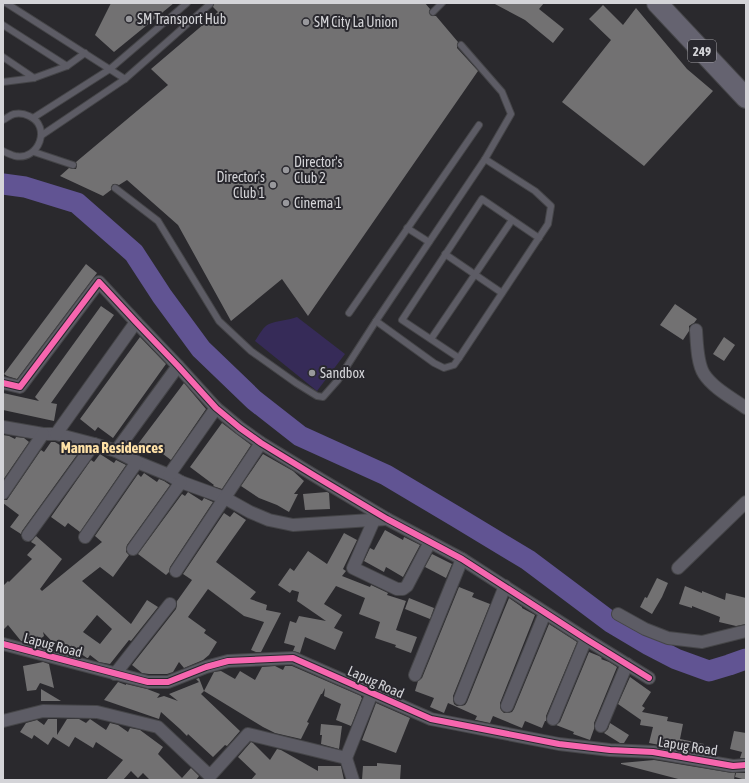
<svg xmlns="http://www.w3.org/2000/svg" width="749" height="783" font-family="'Asap Condensed',sans-serif">
<rect width="100%" height="100%" fill="#2a292d"/>
<!-- green -->
<path fill="#362b58" d="M297,317l48,37 -28,37 -62,-50c4,-6 8,-14 14,-17 7,-3 20,-4 28,-7z"/>
<g fill="none" stroke-linecap="round" stroke-linejoin="round">
<!-- river -->
<polyline stroke="#615493" stroke-width="21" points="3,184 25,187 77,203 134,253 162,296 201,349 254,400 300,436 386,475 455,516 528,560 612,623 649,645 676,659 709,671 729,665 746,659"/>
</g>
<!-- building -->
<g fill="#727172" fill-rule="evenodd">
<polygon points="111,3 174,3 114,52 95,35"/>
<polygon points="214,3 425,3 430,9 429,11 430,15 432,16 436,16 458,42 457,44 457,48 478,71 308,316 282,279 231,321 178,225 127,180 119,185 116,184 113,184 111,187 111,190 103,196 60,176 69,168 74,169 76,169 77,166 76,162 168,85 151,69 218,12 213,7"/>
<polygon points="493,3 544,3 539,9 564,29 553,43 525,20"/>
<polygon points="603,5 623,25 636,8 687,69 713,91 644,166 562,102 611,40 589,19"/>
<polygon points="86,264 97,273 17,379 7,376 4,374"/>
<polygon points="675,304 697,319 694,323 692,324 689,326 689,331 683,340 660,325"/>
<polygon points="101,306 114,315 51,403 57,404 54,421 3,410 3,393 39,401 35,397"/>
<polygon points="140,337 166,364 113,438 98,427 95,431 80,419"/>
<polygon points="724,337 735,345 724,361 713,354"/>
<polygon points="184,383 206,409 171,460 155,448 151,454 138,444"/>
<polygon points="222,423 251,445 222,489 213,486 214,485 190,467"/>
<polygon points="3,435 9,436 15,439 16,437 24,438 29,442 3,480"/>
<polygon points="51,442 55,442 66,449 69,445 71,446 79,452 22,531 21,534 10,527 19,515 3,503 3,500 7,500 9,497 41,450 44,452"/>
<polygon points="100,454 114,463 116,460 126,465 80,532 68,523 65,527 51,517 91,460 94,462"/>
<polygon points="263,454 293,471 304,481 294,494 298,494 289,512 277,505 259,498 241,486"/>
<path d="M144,473l13,9 2,-3 5,2 6,4 -43,60 -1,4v3l3,3 -16,22 -13,-10 -18,14 49,43 16,-24 11,7 -27,34 -2,-1 -19,24 -11,-2 -9,-7 -2,3h-1l-16,-11 -6,5h-3l-19,-20 1,4 -10,8 -13,-3 -13,-16 -5,5v-44l5,-5 1,1 23,-23 -5,-4 9,-10 -5,-3 5,-6 26,23 -22,30 2,2 60,-49 -7,-6 43,-62 3,3zM97,615l15,14 -12,15 -17,-12z"/>
<polygon points="188,492 191,494 202,501 204,498 213,502 170,567 169,572 166,575 138,554 182,494 185,496"/>
<polygon points="327,492 329,493 330,509 305,510 303,494"/>
<polygon points="234,512 246,520 216,562 256,592 250,599 267,605 266,610 281,613 261,652 256,652 251,650 264,622 244,616 208,589 188,617 206,630 204,633 217,642 209,655 203,660 184,668 179,662 173,672 167,674 149,674 142,673 132,665 176,609 177,605 177,601 192,580 183,574 224,513 230,517"/>
<polygon points="385,530 403,540 404,537 420,545 403,577 386,567 384,572 364,561 370,548 374,550"/>
<polygon points="344,533 357,540 343,569 346,571 342,576 370,587 371,585 388,593 387,595 406,601 396,630 417,637 411,653 395,647 396,645 375,638 380,622 359,614 365,598 336,586 324,604 342,615 334,628 343,632 335,650 305,637 300,653 293,651 295,646 284,643 290,621 296,623 299,616 326,621 297,601 299,592 292,590 290,593 278,585 290,568 294,571 308,551 327,564"/>
<polygon points="432,554 452,564 446,578 425,567"/>
<polygon points="657,578 668,583 662,597 652,614 640,607 645,597 647,598"/>
<polygon points="685,586 702,593 702,591 725,600 726,593 746,598 746,624 736,626 719,622 720,617 692,606 692,608 679,604"/>
<polygon points="459,587 474,593 472,597 490,604 453,696 453,700 454,704 457,706 461,706 465,705 467,702 504,610 509,598 522,607 522,608 535,615 500,703 500,707 501,710 504,713 508,713 512,712 514,709 549,624 577,642 546,716 546,721 545,721 542,728 525,721 522,728 493,716 490,723 476,720 475,720 477,716 448,703 444,713 430,707 434,698 415,691 418,681 422,678"/>
<polygon points="409,598 434,608 430,619 405,609"/>
<polygon points="589,652 599,656 602,658 601,659 609,662 617,667 594,723 594,729 590,740 573,734 574,732 556,725 560,722"/>
<polygon points="43,662 49,664 54,688 40,683 36,690 27,691 23,666"/>
<polygon points="275,666 283,670 285,666 292,666 361,696 361,697 362,698 351,726 336,720 341,704 324,696 325,688 322,694 321,694 307,722 309,723 301,739 275,733 263,727 204,691 214,672 221,671 235,679 240,671 255,680 262,667"/>
<polygon points="630,677 651,692 642,706 645,708 642,712 668,717 667,721 683,724 680,739 704,744 702,753 649,743 653,727 640,725 641,720 618,704"/>
<polygon points="199,678 204,691 201,694 240,731 227,746 225,745 213,757 188,734 187,736 180,729 161,712 159,719 104,700 118,682 126,685 126,684 147,689 160,694 157,698 164,696 178,701 169,694 199,682 196,679"/>
<polygon points="41,689 61,701 41,701"/>
<polygon points="376,703 410,718 396,753 362,740"/>
<polygon points="48,719 57,719 57,735 67,719 79,719 86,723 90,719 106,730 110,723 118,725 128,732 130,728 140,730 163,747 158,754 182,778 191,768 199,776 196,780 150,780 143,773 138,778 131,771 123,780 106,780 123,760 96,742 93,748 75,737 69,747 53,737 48,745 34,735 32,739 20,732 26,723 37,720 44,725"/>
<polygon points="610,723 629,735 624,743 620,743 604,733 608,729"/>
<polygon points="321,724 342,726 339,749 321,744 322,735 320,735"/>
<polygon points="734,731 746,733 746,758 740,758 742,752 730,749"/>
<polygon points="251,742 253,743 270,760 277,749 281,750 318,771 318,766 341,766 344,780 251,780 256,774 238,757"/>
<polygon points="654,760 732,773 735,773 734,780 682,780 621,764 621,763"/>
<polygon points="377,763 401,765 400,780 362,780 363,766 377,766"/>
<polygon points="736,773 746,773 746,780 735,777"/>
</g>
<g fill="none" stroke-linecap="round" stroke-linejoin="round">
<!-- service casing -->
<g stroke="#454548" stroke-width="8">
<g id="service">
<polyline points="6,3 125,79"/>
<polyline points="433,12 442,3"/>
<polyline points="3,25 67,66"/>
<polyline points="3,57 34,78"/>
<polyline points="3,82 34,78 67,66 85,53"/>
<polyline points="33,118 110,69 187,3"/>
<path d="M3,120c4,-2 7,-5 11,-6 5,-1 11,0 15,2 23,10 10,45 -14,40 -4,-1 -8,-3 -12,-5"/>
<polyline points="42,135 125,79 210,4"/>
<polyline points="34,152 73,165"/>
<polyline points="115,188 158,221 219,321 251,351 296,383 317,396 323,397 338,380 376,321 485,159 511,114 502,92 461,45"/>
<polyline points="407,228 429,242"/>
<polyline points="445,254 502,293"/>
<polyline points="349,313 479,125"/>
<polyline points="376,321 434,363 444,368 454,365 459,358 548,224 551,206 535,191 485,159"/>
<polyline points="431,339 512,220"/>
<polyline points="459,358 402,320 482,199 539,238"/>
</g>
</g>
<!-- minor casing -->
<g stroke="#454548" stroke-width="14">
<g id="minor">
<path d="M696,330c1,13 1,33 8,44 9,14 28,24 42,34"/>
<polyline points="3,383 20,387 99,282 136,322 178,366 216,408 240,428 261,443 315,476 387,519 462,559 586,639 649,678"/>
<polyline points="3,427 43,434 56,434 94,444 116,451 137,462 169,475 181,482 225,498 250,512 269,520 293,525 387,519"/>
<polyline points="56,434 136,322"/>
<polyline points="116,451 178,366"/>
<polyline points="169,475 216,408"/>
<polyline points="3,493 43,434"/>
<polyline points="374,520 353,568 397,589 403,589 407,586 430,542"/>
<polyline points="28,535 94,444"/>
<polyline points="85,537 137,462"/>
<polyline points="133,549 181,482"/>
<polyline points="678,568 746,502"/>
<polyline points="176,571 261,443"/>
<polyline points="618,614 645,629 668,638 702,642 746,631"/>
<polyline points="3,644 148,682 168,682 206,667 228,661 293,658 431,719 559,744 610,750 653,752 733,766 746,765"/>
<polyline points="115,674 170,604"/>
<polyline points="415,675 462,559"/>
<polyline points="460,699 505,586"/>
<polyline points="507,706 545,613"/>
<polyline points="553,719 586,639"/>
<polyline points="3,721 43,711 97,712 158,727 210,776 248,734 346,758 353,780"/>
<polyline points="601,726 627,664"/>
<polyline points="346,758 372,693"/>
</g>
</g>
<!-- trunk casing -->
<g stroke="#454548" stroke-width="22">
<polyline id="trunk" points="657,3 746,98"/>
</g>
<!-- service -->
<use href="#service" stroke="#5d5c65" stroke-width="6"/>
<!-- minor -->
<use href="#minor" stroke="#5d5c65" stroke-width="12"/>
<!-- trunk -->
<use href="#trunk" stroke="#656370" stroke-width="20"/>
<!-- cycleway casing -->
<g stroke="#29282e" stroke-width="8">
<g id="cycleway">
<polyline points="3,383 20,387 99,282 136,322 178,366 216,408 240,428 261,443 315,476 387,519 462,559 586,639 649,678"/>
<polyline points="3,644 148,682 168,682 206,667 228,661 293,658 431,719 559,744 610,750 653,752 733,766 746,765"/>
</g>
</g>
<!-- cycleway -->
<use href="#cycleway" stroke="#f766af" stroke-width="6"/>
</g>
<!-- markers -->
<g fill="#98989c" stroke="#29282e" stroke-width="1.5">
<circle cx="129" cy="19" r="4"/>
<circle cx="306" cy="22" r="4"/>
<circle cx="286" cy="170" r="4"/>
<circle cx="273" cy="185" r="4"/>
<circle cx="286" cy="203" r="4"/>
<circle cx="312" cy="373" r="4"/>
</g>
<g text-anchor="middle" dominant-baseline="central" stroke-width="4" stroke-linejoin="round" paint-order="stroke">
<!-- shield labels -->
<rect fill="#29282e" stroke="#a1a0a5" stroke-width="1" x="688" y="40" width="28" height="22" rx="3"/>
<g font-size="13" font-weight="bold" fill="#d4d4d8">
<text x="702" y="51">249</text>
</g>
<!-- poi labels -->
<g font-size="14" fill="#d4d4d8" stroke="#29282e" text-anchor="start">
<text x="137" y="19">SM Transport Hub</text>
<text x="314" y="22">SM City La Union</text>
<text x="294" y="162">Director's<tspan x="294" dy="16">Club 2</tspan></text>
<text x="265" y="177" text-anchor="end">Director's<tspan x="265" dy="16">Club 1</tspan></text>
<text x="294" y="203">Cinema 1</text>
<text x="320" y="373">Sandbox</text>
</g>
<!-- street labels -->
<g font-size="14" fill="#d4d4d8" stroke="#29282e">
<text transform="translate(53 645) rotate(15)">Lapug Road</text>
<text transform="translate(376 682) rotate(24)">Lapug Road</text>
<text transform="translate(688 746) rotate(9)">Lapug Road</text>
</g>
<!-- neighbourhood labels -->
<g font-size="15" font-weight="bold" fill="#fee1a7" stroke="#29282e">
<text x="112" y="447">Manna Residences</text>
</g>
</g>
<!-- border -->
<rect width="749" height="783" fill="none" stroke="#d4d4d8" stroke-width="8"/>
</svg>
